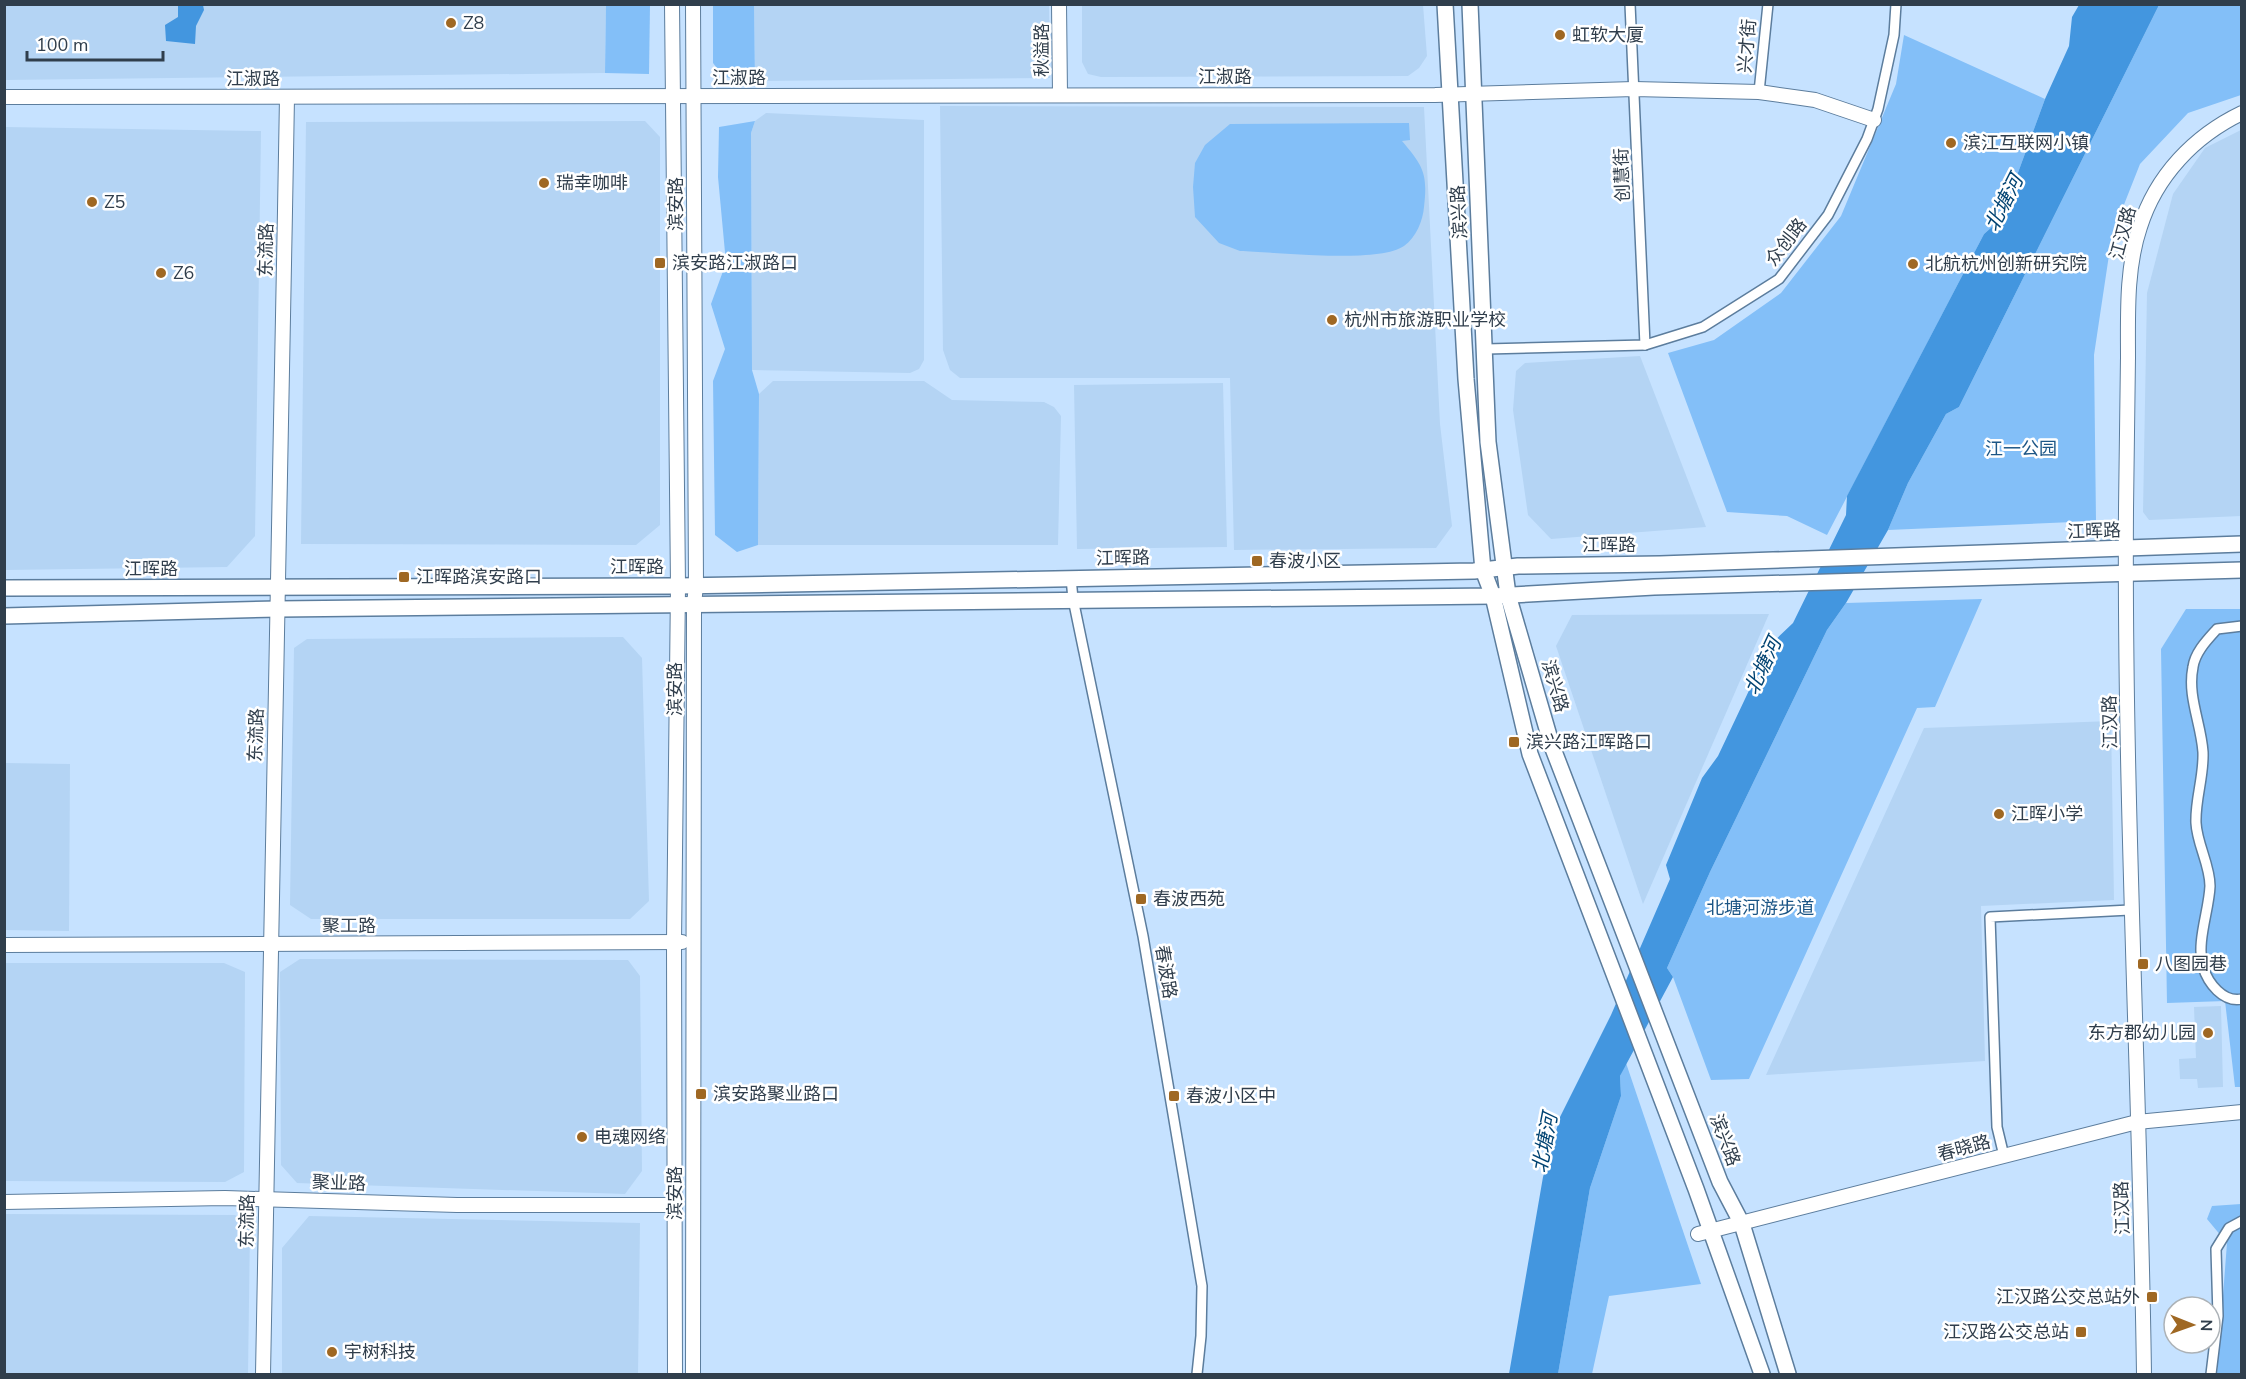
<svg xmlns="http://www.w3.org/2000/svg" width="2246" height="1379" font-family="'Nunito Sans','Noto Sans SC',sans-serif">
<rect width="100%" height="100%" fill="#c6e2ff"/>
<!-- built -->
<g fill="#b4d4f4">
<polygon points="4,5 606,5 605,73 5,80"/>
<polygon points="754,5 1049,5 1050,78 755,81"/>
<polygon points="1082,5 1423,5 1427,56 1419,68 1408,76 1101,77 1088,74 1082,62"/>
<polygon points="940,106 1424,107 1440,424 1452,526 1436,548 1234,550 1230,378 960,378 950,370 943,350"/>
<polygon points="766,113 924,120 924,360 919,369 910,373 752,370 751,133 755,121"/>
<polygon points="645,121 660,137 660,525 636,545 301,544 306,122"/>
<polygon points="5,127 261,131 255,536 227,567 5,570"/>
<polygon points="2241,130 2241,516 2149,520 2143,512 2147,293 2173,194 2205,148"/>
<polygon points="1640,356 1706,527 1551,539 1528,515 1513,410 1516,371 1525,363"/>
<polygon points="773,381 924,381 952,400 1044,402 1054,407 1061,416 1058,545 758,545 759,394"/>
<polygon points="1223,383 1227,547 1077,549 1074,385"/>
<polygon points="1769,614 1643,904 1556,646 1572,615"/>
<polygon points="623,637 642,658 649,901 630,919 311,919 290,905 294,648 307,639"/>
<polygon points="2111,721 2114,900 1981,906 1985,1061 1766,1075 1924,728"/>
<polygon points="5,763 70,764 69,931 5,930"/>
<polygon points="300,959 628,960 640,976 642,1171 625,1194 297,1183 281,1165 280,972"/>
<polygon points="5,963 224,963 245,972 244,1172 225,1182 5,1181"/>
<polygon points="2221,1006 2223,1087 2198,1088 2197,1079 2180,1079 2179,1059 2196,1058 2194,1007"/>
<polygon points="5,1214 235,1215 250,1228 248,1374 5,1374"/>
<polygon points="309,1216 640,1223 638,1374 282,1374 282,1248"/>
</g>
<!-- green -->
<g fill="#83bff8">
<polygon points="606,5 650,5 649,74 605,73"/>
<polygon points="713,5 754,5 755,81 724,77 713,63"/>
<polygon points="2159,5 2241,5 2241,95 2188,113 2140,164 2112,235 2094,355 2096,521 1888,530 1908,483 1946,414 1959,407"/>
<polygon points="1904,35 2045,99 2001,219 1984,234 1827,535 1787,516 1727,512 1668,353 1714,340 1781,293 1841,216 1896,84"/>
<polygon points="755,121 751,133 752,370 759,394 758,545 737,552 715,535 713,381 725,349 711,304 726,263 718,177 719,127"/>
<path d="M1409,123l1,17 -8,1c21,25 26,32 22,66 -1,13 -8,31 -20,39 -26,18 -129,6 -164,5l-21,-8 -24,-26 -2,-30 2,-24 10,-18 25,-21z"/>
<polygon points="1982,599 1935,707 1917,708 1749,1079 1711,1080 1673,977 1667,968 1710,872 1827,630 1846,603"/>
<polygon points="2186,609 2241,609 2241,1087 2235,1087 2225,1001 2167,1003 2161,649"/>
<polygon points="1626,1063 1701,1284 1609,1296 1592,1374 1558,1374 1590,1188 1621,1096 1620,1076"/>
<polygon points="2241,1204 2241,1374 2217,1374 2227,1243 2207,1219 2212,1206"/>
</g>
<!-- water -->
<g fill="#4396df">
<polygon points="178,5 203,5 204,10 196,26 195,44 166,41 165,25 178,17"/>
<polygon points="2079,5 2159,5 1959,407 1946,414 1908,483 1888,530 1846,603 1827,630 1710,872 1667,968 1673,977 1620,1076 1621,1096 1590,1188 1558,1374 1509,1374 1543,1177 1560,1117 1611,1015 1670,879 1666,865 1702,778 1718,756 1771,644 1793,623 1846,515 1847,496 1984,234 2001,219 2045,99 2069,46 2072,17"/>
</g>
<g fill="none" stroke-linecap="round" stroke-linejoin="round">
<!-- street casing -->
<g stroke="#5c7d9d" stroke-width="12">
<g id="street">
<polyline points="1630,4 1645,345"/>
<polyline points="1759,92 1768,4"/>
<polyline points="1486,349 1645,345 1703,327 1779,279 1828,215 1867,139 1878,109 1894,35 1896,4"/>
<polyline points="1071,578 1073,599 1143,936 1202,1286 1201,1336 1197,1374"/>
<path d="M2242,626l-25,3c-9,10 -22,23 -24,38 -6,29 8,56 10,85 1,25 -8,47 -7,71 1,21 14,42 14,63 -1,25 -14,56 -7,81 5,16 20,36 39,32"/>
<polyline points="2004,1156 1997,1127 1990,917 2130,910"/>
<polyline points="2211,1374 2218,1316 2216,1249 2229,1228 2242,1221"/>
</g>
</g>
<!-- secondary casing -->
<g stroke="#5c7d9d" stroke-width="16">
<g id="secondary">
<polyline points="672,4 678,586 674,942 675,1374"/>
<polyline points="693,4 696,585 694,605 693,1374"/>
<polyline points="1059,4 1060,95"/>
<polyline points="4,97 1435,95 1634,89 1759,92 1815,100 1874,120"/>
<polyline points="4,945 682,942"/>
<polyline points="4,1202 225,1198 457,1205 673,1205"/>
<polyline points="1698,1234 2137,1122 2242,1112"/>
<path d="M263,1374c4,-425 17,-851 24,-1277"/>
<path d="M2144,1374c-4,-288 -20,-577 -18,-865 1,-51 1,-101 2,-151 0,-43 -2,-90 12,-131 16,-51 54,-91 102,-114"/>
</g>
</g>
<!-- primary casing -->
<g stroke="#5c7d9d" stroke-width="18">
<g id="primary">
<polyline points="1445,4 1466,379 1483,570 1493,596 1530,754 1696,1189 1762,1374"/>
<polyline points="1470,4 1488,442 1508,595 1552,746 1720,1182 1742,1224 1788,1374"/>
<polyline points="4,588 678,586 1474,571 1518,566 1660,564 2242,544"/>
<polyline points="4,616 278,609 1493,596 1654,587 2242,570"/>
</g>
</g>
<!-- street -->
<use href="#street" stroke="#fff" stroke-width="9"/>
<!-- secondary -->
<use href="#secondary" stroke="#fff" stroke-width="14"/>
<!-- primary -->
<use href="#primary" stroke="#fff" stroke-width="15"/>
</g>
<!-- markers -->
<g fill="#9f6823" stroke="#fff" stroke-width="2">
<circle cx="451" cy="23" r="6"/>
<circle cx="1560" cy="35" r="6"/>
<circle cx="1951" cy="143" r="6"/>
<circle cx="544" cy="183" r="6"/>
<circle cx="92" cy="202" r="6"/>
<rect x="654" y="257" width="12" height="12" rx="3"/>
<circle cx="1913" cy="264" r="6"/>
<circle cx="161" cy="273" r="6"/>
<circle cx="1332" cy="320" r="6"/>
<rect x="1251" y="555" width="12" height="12" rx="3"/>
<rect x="398" y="571" width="12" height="12" rx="3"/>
<rect x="1508" y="736" width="12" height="12" rx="3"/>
<circle cx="1999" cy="814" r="6"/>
<rect x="1135" y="893" width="12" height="12" rx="3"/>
<rect x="2137" y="958" width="12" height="12" rx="3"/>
<circle cx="2208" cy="1033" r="6"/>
<rect x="695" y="1088" width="12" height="12" rx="3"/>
<rect x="1168" y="1090" width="12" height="12" rx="3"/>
<circle cx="582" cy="1137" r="6"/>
<rect x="2146" y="1291" width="12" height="12" rx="3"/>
<rect x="2075" y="1326" width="12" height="12" rx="3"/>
<circle cx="332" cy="1352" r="6"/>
</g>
<g text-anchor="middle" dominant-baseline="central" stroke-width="5" stroke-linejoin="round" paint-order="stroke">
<!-- poi labels -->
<g font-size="18" fill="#303e4c" stroke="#fff" text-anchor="start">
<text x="463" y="23">Z8</text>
<text x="1572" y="35">虹软大厦</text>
<text x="1963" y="143">滨江互联网小镇</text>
<text x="556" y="183">瑞幸咖啡</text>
<text x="104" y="202">Z5</text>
<text x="672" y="263">滨安路江淑路口</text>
<text x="1925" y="264">北航杭州创新研究院</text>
<text x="173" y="273">Z6</text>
<text x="1344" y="320">杭州市旅游职业学校</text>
<text x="1269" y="561">春波小区</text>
<text x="416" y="577">江晖路滨安路口</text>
<text x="1526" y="742">滨兴路江晖路口</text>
<text x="2011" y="814">江晖小学</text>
<text x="1153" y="899">春波西苑</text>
<text x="2155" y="964">八图园巷</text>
<text x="2196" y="1033" text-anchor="end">东方郡幼儿园</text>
<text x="713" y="1094">滨安路聚业路口</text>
<text x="1186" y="1096">春波小区中</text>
<text x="594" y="1137">电魂网络</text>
<text x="2140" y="1297" text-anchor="end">江汉路公交总站外</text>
<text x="2069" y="1332" text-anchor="end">江汉路公交总站</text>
<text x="344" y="1352">宇树科技</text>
</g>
<!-- street labels -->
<g font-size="18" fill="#303e4c" stroke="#fff">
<text transform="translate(1747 46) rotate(-85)">兴才街</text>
<text transform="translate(1042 50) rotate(-90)">秋溢路</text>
<text x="1225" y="77">江淑路</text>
<text x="739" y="78">江淑路</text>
<text x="253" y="79">江淑路</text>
<text transform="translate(1622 175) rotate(-92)">创慧街</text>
<text transform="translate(676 204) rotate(-90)">滨安路</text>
<text transform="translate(1459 212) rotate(-93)">滨兴路</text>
<text transform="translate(2123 233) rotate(-75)">江汉路</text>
<text transform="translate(1786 242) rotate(-52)">众创路</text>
<text transform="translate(266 250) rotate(-89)">东流路</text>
<text transform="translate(2094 531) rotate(-2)">江晖路</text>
<text x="1609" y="545">江晖路</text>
<text transform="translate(1123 558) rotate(-1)">江晖路</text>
<text x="637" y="567">江晖路</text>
<text x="151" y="569">江晖路</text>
<text transform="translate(1555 686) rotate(74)">滨兴路</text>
<text transform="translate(675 689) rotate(-90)">滨安路</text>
<text transform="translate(2110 722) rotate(-91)">江汉路</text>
<text transform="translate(256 735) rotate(-88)">东流路</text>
<text x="349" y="926">聚工路</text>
<text transform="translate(1166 972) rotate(81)">春波路</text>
<text transform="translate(1725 1140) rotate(69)">滨兴路</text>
<text transform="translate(1964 1148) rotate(-15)">春晓路</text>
<text transform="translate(339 1183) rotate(2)">聚业路</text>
<text transform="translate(675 1193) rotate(-90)">滨安路</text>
<text transform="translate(2122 1208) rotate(-92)">江汉路</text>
<text transform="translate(247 1221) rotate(-89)">东流路</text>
</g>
<!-- park labels -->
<g font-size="18" fill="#1c5686" stroke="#fff">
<text x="2021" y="449">江一公园</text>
<text x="1760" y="908">北塘河游步道</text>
</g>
<!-- water labels -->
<g font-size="20" font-style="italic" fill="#014372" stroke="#fff">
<text transform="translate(2004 203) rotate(-63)">北塘河</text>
<text transform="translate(1763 666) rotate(-65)">北塘河</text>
<text transform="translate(1545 1143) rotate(-79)">北塘河</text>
</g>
</g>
<!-- border -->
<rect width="2246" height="1379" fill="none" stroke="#303e4c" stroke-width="12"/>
<!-- north arrow -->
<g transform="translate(2192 1325) rotate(91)"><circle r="28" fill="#ffffff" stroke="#acb2b7" stroke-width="1.5"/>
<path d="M0-4.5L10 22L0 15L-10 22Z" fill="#9f6823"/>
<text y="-9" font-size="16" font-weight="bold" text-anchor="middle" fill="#303e4c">N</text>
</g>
<!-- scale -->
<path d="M27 51v9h136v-9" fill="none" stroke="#303e4c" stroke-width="3"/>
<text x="36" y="51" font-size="18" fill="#303e4c" stroke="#ffffff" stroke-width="4.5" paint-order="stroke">100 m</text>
</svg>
